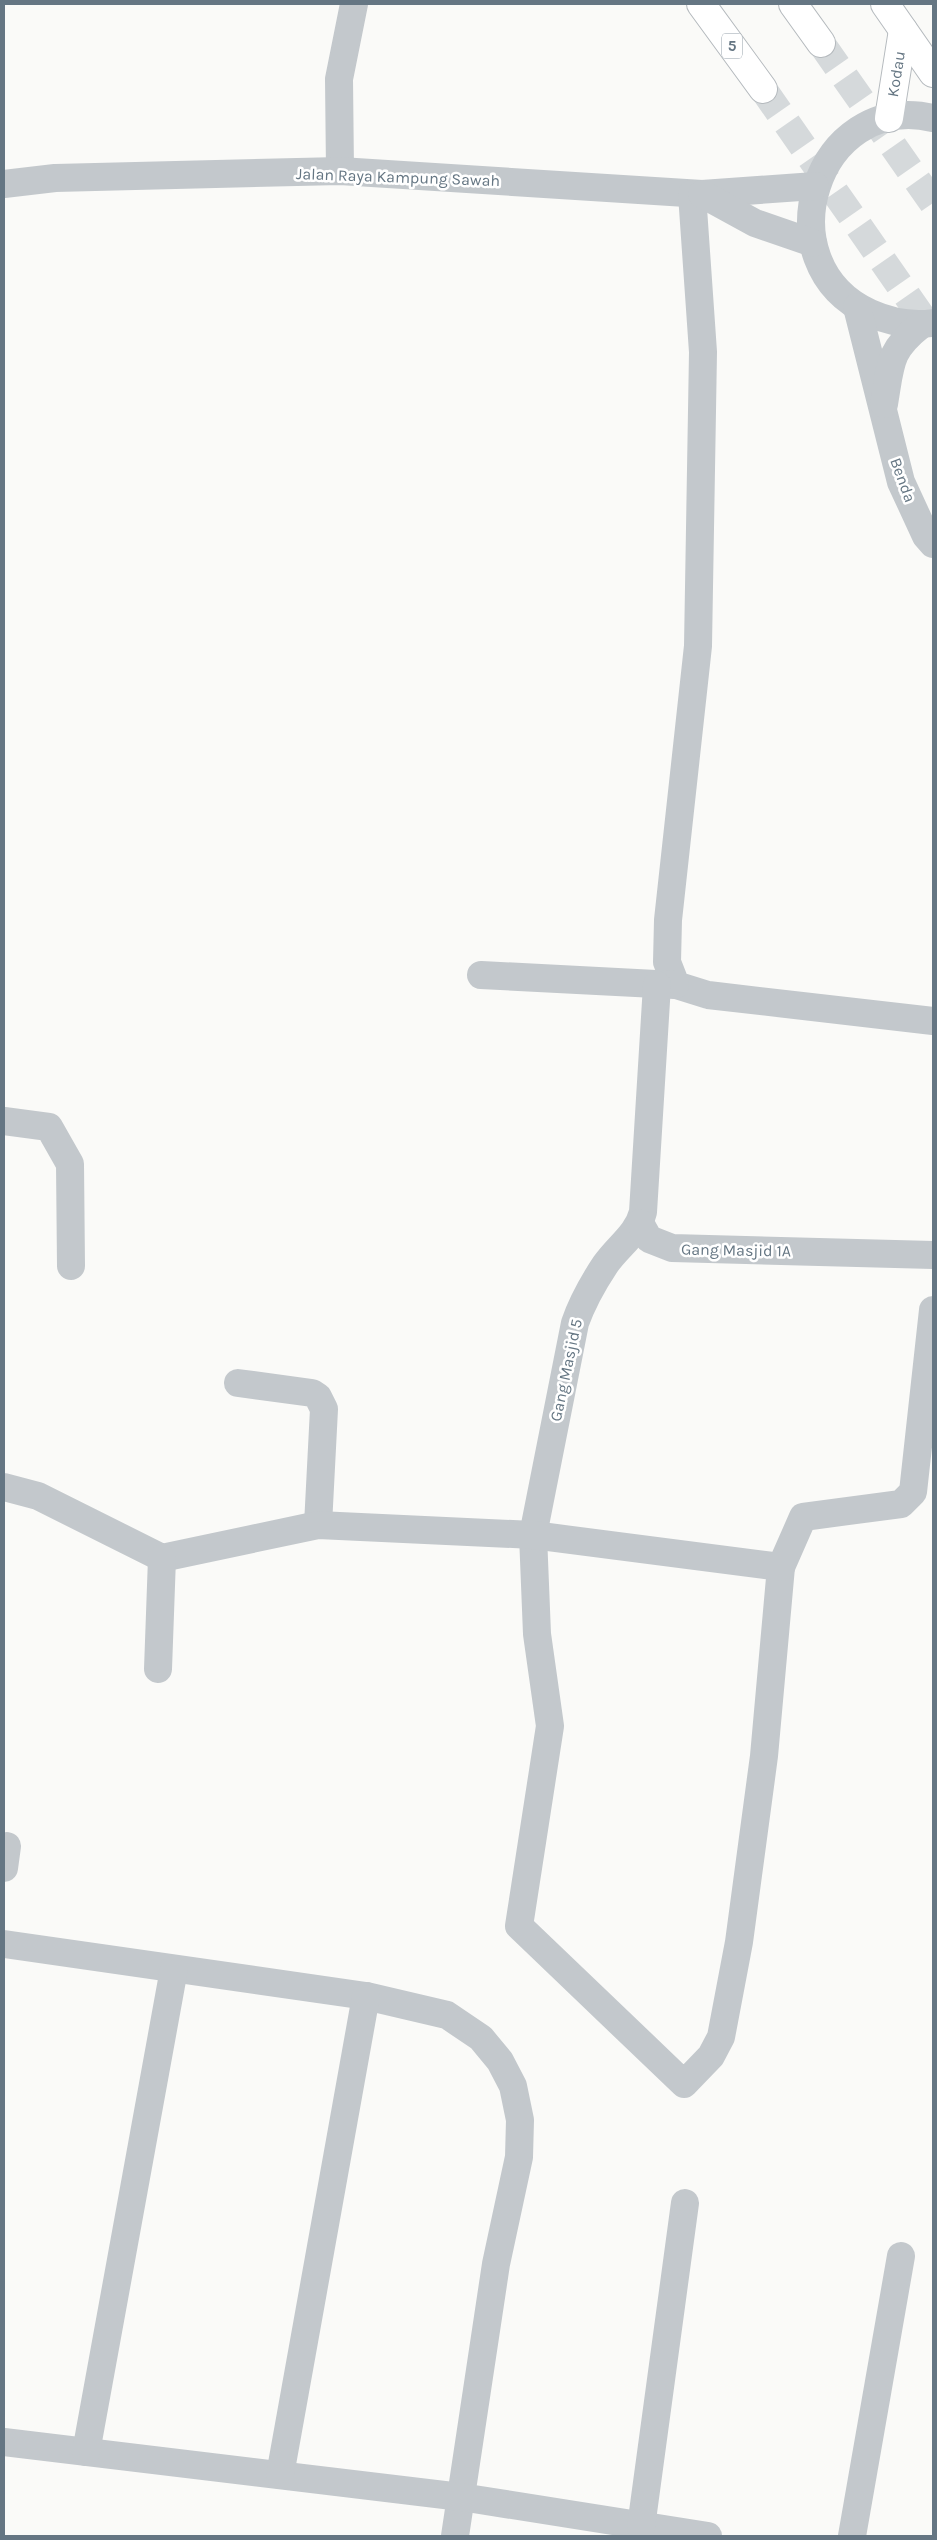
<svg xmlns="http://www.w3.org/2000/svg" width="937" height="2540" font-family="Karla,sans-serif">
<rect width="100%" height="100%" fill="#fafaf8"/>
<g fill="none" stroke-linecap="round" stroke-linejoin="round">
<!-- highway-tunnel -->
<g stroke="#d5d9db" stroke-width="28" stroke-dasharray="28 14" stroke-linecap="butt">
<polyline points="821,43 933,203"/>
<polyline points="763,89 933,333"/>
</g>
<!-- major casing -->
<g stroke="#b5babe" stroke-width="30">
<g id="major">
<polyline points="885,4 933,73"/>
<polyline points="889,118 903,30"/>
</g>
</g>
<!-- highway casing -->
<g stroke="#b4b9bd" stroke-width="30">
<g id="highway">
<polyline points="701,4 763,89"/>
<polyline points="793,4 821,43"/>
</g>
</g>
<!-- minor -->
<g stroke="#c3c8cc" stroke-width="28">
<path d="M933,118c-117,-27 -172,145 -63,195 20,9 41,13 63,10"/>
<polyline points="340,171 339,79 354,4"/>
<polyline points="4,184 55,178 340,171 702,194 815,186"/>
<polyline points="692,194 703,352 698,646 668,920 667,962 676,985 708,995 933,1021"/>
<polyline points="702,194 755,223 813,243"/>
<polyline points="857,307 901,482 926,536 933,544"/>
<path d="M884,404c7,-40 4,-53 37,-79"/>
<polyline points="481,975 675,985"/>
<path d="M657,985l-14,227c-6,23 -25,34 -38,53 -12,18 -23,38 -30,58l-42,212 4,99 13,92 -31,200 165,158 27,-28 10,-19 18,-95 25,-186 17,-189"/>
<polyline points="4,1121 49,1127 70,1164 71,1266"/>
<polyline points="640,1223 649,1239 672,1248 933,1255"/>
<polyline points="238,1383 312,1393 318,1397 324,1409 318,1525"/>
<polyline points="4,1487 38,1496 162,1558 318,1525 533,1535 781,1567 803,1517 901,1504 913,1492 933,1310"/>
<polyline points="158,1669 162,1558"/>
<polyline points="4,1868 7,1846"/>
<polyline points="4,1944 366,1996 447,2015 481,2038 500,2061 513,2086 520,2120 519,2157 496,2264 455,2536"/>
<polyline points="4,2442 461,2497 708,2536"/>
<polyline points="86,2452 174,1969"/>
<polyline points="280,2475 366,1996"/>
<polyline points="641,2527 685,2203"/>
<polyline points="852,2536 901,2256"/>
</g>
<!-- major -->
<use href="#major" stroke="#fff" stroke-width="28"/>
<!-- highway -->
<use href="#highway" stroke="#fff" stroke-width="28"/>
</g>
<g text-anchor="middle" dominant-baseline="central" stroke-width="5" stroke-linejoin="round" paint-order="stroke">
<!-- shield labels -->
<rect fill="#fff" stroke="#939fa8" stroke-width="1" x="722" y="33.5" width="20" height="25" rx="4"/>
<g font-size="15" font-weight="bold" fill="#657683">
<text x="732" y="46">5</text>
</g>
<!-- street labels -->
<g font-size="16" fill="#657683" stroke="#fff">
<text transform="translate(896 74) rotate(-81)">Kodau</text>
<text transform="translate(398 177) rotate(2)">Jalan Raya Kampung Sawah</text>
<text transform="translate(903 480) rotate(70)">Benda</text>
<text transform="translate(736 1250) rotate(1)">Gang Masjid 1A</text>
<text transform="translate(566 1370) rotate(-78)">Gang Masjid 5</text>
</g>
</g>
<!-- border -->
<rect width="937" height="2540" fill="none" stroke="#657683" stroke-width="10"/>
</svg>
